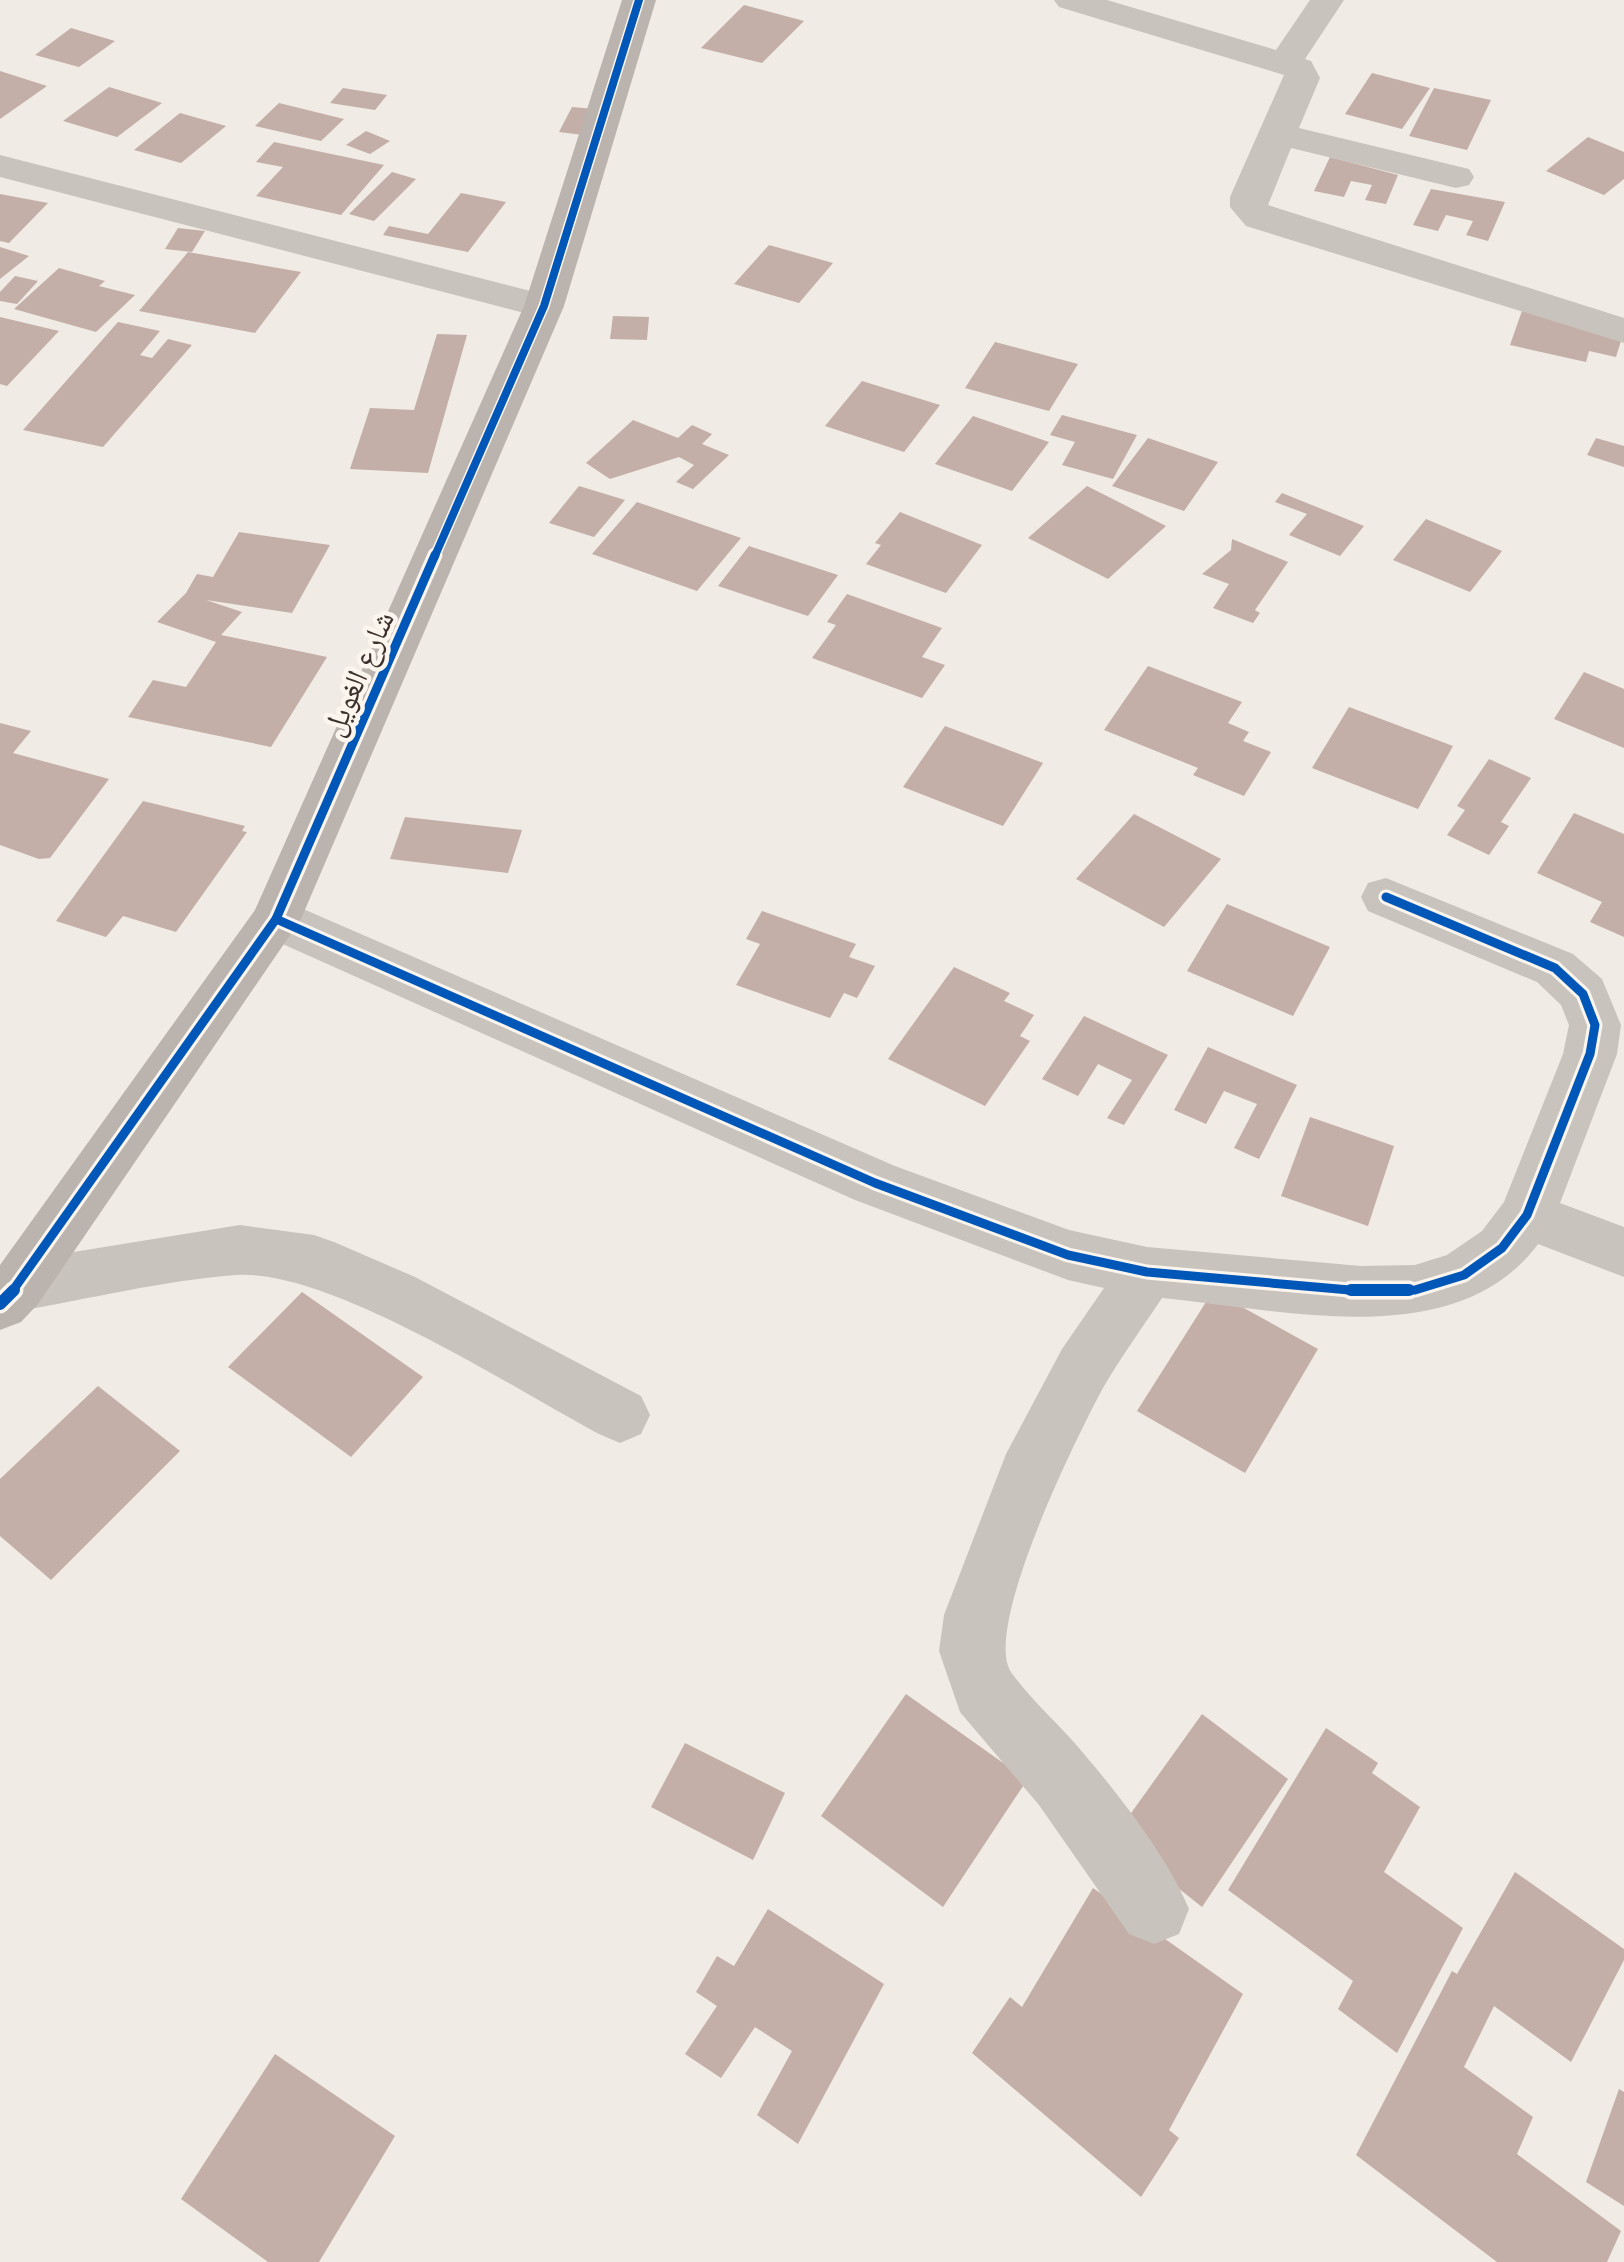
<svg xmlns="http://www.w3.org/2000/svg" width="1624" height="2262" font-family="'Noto Sans','Noto Naskh Arabic',sans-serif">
<rect width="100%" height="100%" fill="#f0ebe5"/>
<!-- building -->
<g fill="#c3afa7">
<polygon points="744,5 804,21 762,63 701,48"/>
<polygon points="71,28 115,41 79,67 35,55"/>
<polygon points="0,71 47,86 0,119"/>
<polygon points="1372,73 1430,88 1402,129 1345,114"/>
<polygon points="109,87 162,103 117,137 63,121"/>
<polygon points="343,88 387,95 375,110 330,103"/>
<polygon points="1434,88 1491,100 1467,150 1409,136"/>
<polygon points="279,103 344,119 321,141 255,126"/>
<polygon points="572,107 595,109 583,135 559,132"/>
<polygon points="180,113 226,126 181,163 134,150"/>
<polygon points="366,131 390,141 370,154 346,145"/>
<polygon points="1588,137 1624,152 1624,179 1604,195 1546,171"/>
<polygon points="274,142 384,165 341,215 256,196 283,167 256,162"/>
<polygon points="1330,157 1398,175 1386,204 1365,200 1372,185 1351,181 1344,197 1314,191"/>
<polygon points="392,172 416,179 374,221 349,214"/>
<polygon points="1431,189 1505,202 1488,241 1466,235 1473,221 1446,215 1438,231 1413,225"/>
<polygon points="461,193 506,202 468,252 383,235 389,226 428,234"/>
<polygon points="0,194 48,203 9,243 0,241"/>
<polygon points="178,228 205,231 192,252 165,249"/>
<polygon points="769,245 833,263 799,303 734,284"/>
<polygon points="0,247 29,256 0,279"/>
<polygon points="188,252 301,272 255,333 139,311"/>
<polygon points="59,268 105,281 99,286 135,295 96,332 14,309"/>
<polygon points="15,276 38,281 17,304 0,301 0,292"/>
<polygon points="1523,308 1624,331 1616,357 1589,351 1586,362 1510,345"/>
<polygon points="613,316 649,317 647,340 610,339"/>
<polygon points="0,317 59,331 7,386 0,384"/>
<polygon points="118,322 160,331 140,355 152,358 168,339 192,345 103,447 23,430"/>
<polygon points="437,334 467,335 428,473 350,469 370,408 414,410"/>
<polygon points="995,342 1078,364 1049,411 965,388"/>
<polygon points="862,381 940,405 904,452 825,426"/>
<polygon points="1062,415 1137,435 1113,479 1062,465 1075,442 1050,435"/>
<polygon points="973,416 1049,442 1012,491 935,464"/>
<polygon points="633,420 678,438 692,425 712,434 702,444 729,455 693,489 676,482 694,465 679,457 610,479 586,463"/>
<polygon points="1148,438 1218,462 1184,511 1112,486"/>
<polygon points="1596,438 1624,446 1624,467 1587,455"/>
<polygon points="579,486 625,500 594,537 549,523"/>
<polygon points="1087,486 1166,526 1108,579 1028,538"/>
<polygon points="1282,493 1364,526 1340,556 1289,535 1307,514 1275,502"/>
<polygon points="637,502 741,538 697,591 592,554"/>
<polygon points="900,512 982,545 946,593 866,564 881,545 875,543"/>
<polygon points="1426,519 1502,551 1470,592 1393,560"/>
<polygon points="239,532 330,545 292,613 206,600 242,612 221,635 327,657 271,747 128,717 153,680 186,687 216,642 157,622 186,593 197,574 213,577"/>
<polygon points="1232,539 1288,562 1255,610 1260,613 1253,623 1213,608 1229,584 1202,574 1231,550"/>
<polygon points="749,546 838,575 808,616 718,586"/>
<polygon points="847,594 942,628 922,657 945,665 922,698 812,658 836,625 827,622"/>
<polygon points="1148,666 1242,702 1228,723 1249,732 1243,741 1271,752 1244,796 1193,775 1198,768 1104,730"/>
<polygon points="1584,672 1624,689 1624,748 1554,719"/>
<polygon points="1349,707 1453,746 1418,809 1312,768"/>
<polygon points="0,723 31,731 13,753 109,779 50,858 39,859 0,845"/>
<polygon points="945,726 1043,763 1003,826 903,787"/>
<polygon points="1489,759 1531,778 1501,822 1509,826 1489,855 1447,835 1465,810 1457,806"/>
<polygon points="143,801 245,826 242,831 247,832 176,932 123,916 106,937 56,921"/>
<polygon points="1574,813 1624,834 1624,937 1590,922 1602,902 1537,873"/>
<polygon points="1134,814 1221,859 1164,927 1076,879"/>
<polygon points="405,817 522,830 508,873 390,859"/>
<polygon points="1227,904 1330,947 1293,1016 1187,971"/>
<polygon points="762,911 856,944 849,957 875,966 857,998 844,993 830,1018 736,985 760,944 746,939"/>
<polygon points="954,967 1010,993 1004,1001 1034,1015 1020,1036 1030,1041 985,1106 888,1059"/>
<polygon points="1084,1016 1168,1055 1124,1125 1107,1118 1132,1080 1098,1064 1078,1096 1042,1079"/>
<polygon points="1208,1047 1297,1085 1259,1159 1234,1148 1257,1104 1224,1091 1206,1124 1174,1110"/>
<polygon points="1310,1117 1394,1146 1368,1226 1281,1196"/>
<polygon points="1213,1291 1318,1349 1245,1473 1137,1411"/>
<polygon points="302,1292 423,1377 351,1457 228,1367"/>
<polygon points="98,1386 180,1451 51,1580 0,1536 0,1479"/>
<polygon points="906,1694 1027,1780 943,1907 821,1816"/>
<polygon points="1202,1714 1288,1779 1202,1907 1114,1837"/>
<polygon points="1326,1728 1378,1763 1372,1773 1420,1807 1384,1872 1463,1928 1397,2053 1338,2009 1353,1981 1228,1890"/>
<polygon points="685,1743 785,1793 753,1860 651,1807"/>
<polygon points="1515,1872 1624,1949 1624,1960 1571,2062 1494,2006 1464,2067 1533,2117 1517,2154 1621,2231 1607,2262 1497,2262 1356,2155 1452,1971 1457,1974"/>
<polygon points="1093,1888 1243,1994 1169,2130 1179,2138 1141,2197 972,2053 1010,1997 1022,2007"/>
<polygon points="768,1909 884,1984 798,2144 757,2115 792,2051 755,2027 721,2078 685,2054 717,2006 696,1992 717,1956 734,1966"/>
<polygon points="275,2054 395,2136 319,2262 268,2262 181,2199"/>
<polygon points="1619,2089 1624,2092 1624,2206 1586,2182"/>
</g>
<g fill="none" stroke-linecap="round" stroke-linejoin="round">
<!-- street -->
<g fill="#c9c3be" fill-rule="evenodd">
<polygon points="1054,0 1107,0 1276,50 1310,0 1344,0 1305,59 1311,61 1320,78 1299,128 1469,169 1474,177 1469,185 1456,188 1291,148 1268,205 1624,318 1624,343 1246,226 1230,207 1230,197 1284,75 1059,7"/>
<polygon points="0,155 558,298 564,306 558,314 544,318 0,177"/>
<path d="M1386,878l187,76 29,25 19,46 -4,29 -57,149 64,24v50l-86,-33c-82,111 -258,65 -376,54 -20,30 -41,59 -59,90 -25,46 -121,240 -92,284 17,24 41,46 61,68 40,46 94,113 117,169l-10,25 -25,10 -25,-10 -90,-129 -79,-93 -21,-61 5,-36 62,-161 56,-105 42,-61 -36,-8 -213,-80 -597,-267 -7,-14 7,-14 18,-6 18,6 601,261 174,64 78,17 214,19 54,-1 32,-10 35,-24 22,-29 59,-148 6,-29 -8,-20 -24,-23 -169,-71 -7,-14 7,-14z"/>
<path d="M240,1225l74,10 20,7 81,35 226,119 9,19 -9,19 -21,9 -21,-9c-86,-46 -269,-165 -362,-159 -72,5 -147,24 -219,36l-18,-6v-38l18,-6z"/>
</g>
<!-- secondary -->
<polygon fill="#bab3ae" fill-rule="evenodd" points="622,0 656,0 564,306 301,919 38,1304 21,1322 0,1330 0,1265 255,910 524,306"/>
<!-- cycleway-far2 casing -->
<g stroke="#fbf5ee" stroke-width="11">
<polyline id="cycleway-far2" points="434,558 544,306 639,0"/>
</g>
<!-- cycleway-far1 casing -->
<g stroke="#fbf5ee" stroke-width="15">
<g id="cycleway-far1">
<polyline points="276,919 875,1183 1068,1255 1147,1272 1361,1291 1415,1290 1464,1275 1502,1248 1527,1215 1590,1054 1595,1025 1583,994 1555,968 1386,897"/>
<polyline points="11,1293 276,919 435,555"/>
</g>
</g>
<!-- cycleway casing -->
<g stroke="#fbf5ee" stroke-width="19">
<g id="cycleway">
<polyline points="1351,1290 1409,1290"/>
<polyline points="0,1304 14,1290"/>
</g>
</g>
<!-- cycleway-far2 -->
<use href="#cycleway-far2" stroke="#0057b8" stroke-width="8"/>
<!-- cycleway-far1 -->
<use href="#cycleway-far1" stroke="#0057b8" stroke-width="9"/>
<!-- cycleway -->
<use href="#cycleway" stroke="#0057b8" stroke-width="12"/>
</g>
<g text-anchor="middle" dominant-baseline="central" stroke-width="9" stroke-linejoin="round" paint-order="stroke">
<!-- street labels -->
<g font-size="30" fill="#3b302b" stroke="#fbf5ee">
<text transform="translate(357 673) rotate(-66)">شارع الغويل</text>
</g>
</g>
</svg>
